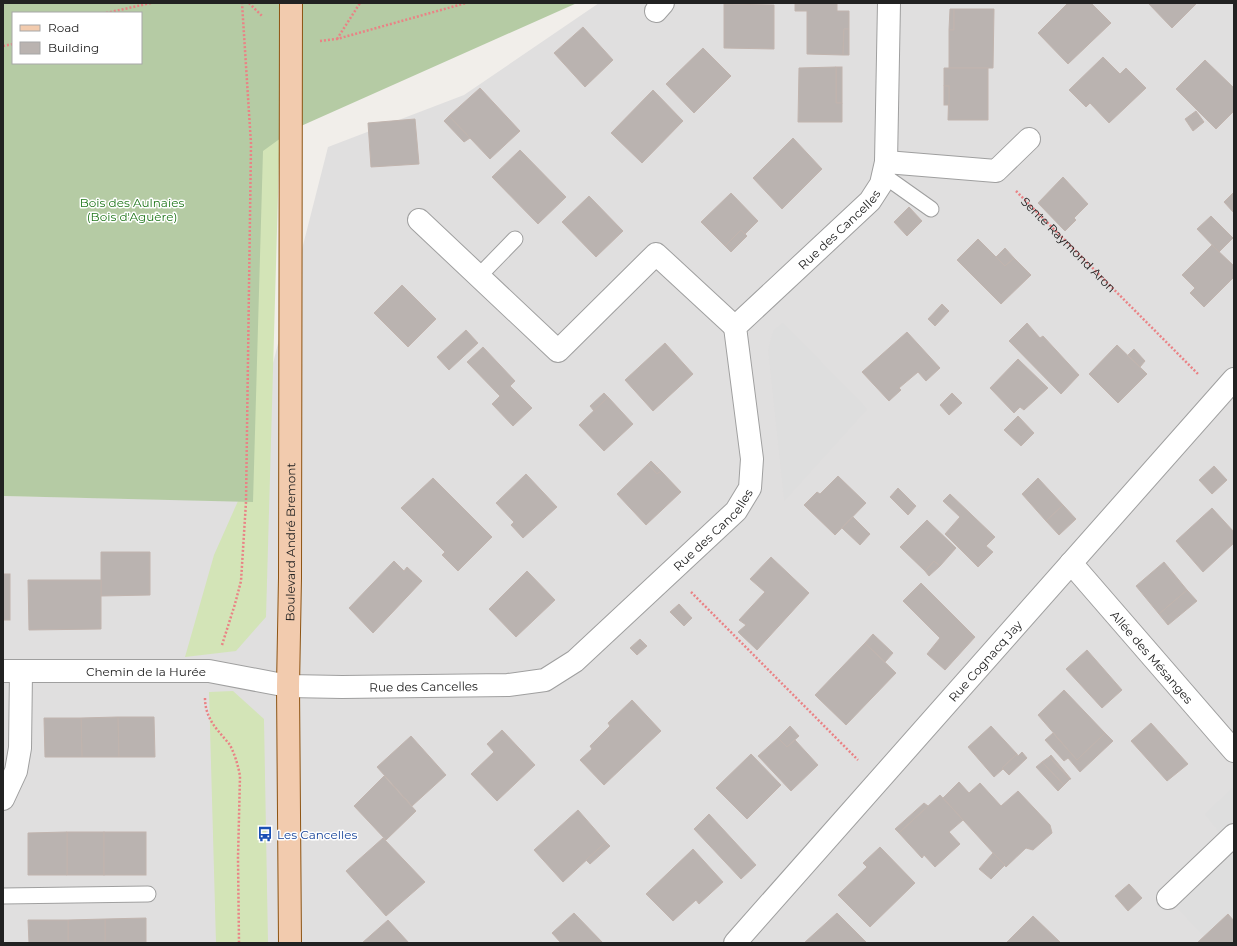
<svg xmlns="http://www.w3.org/2000/svg" width="1237" height="946" font-family="Montserrat,sans-serif">
<rect width="100%" height="100%" fill="#f1eeea"/>
<!-- residential -->
<polygon fill="#e0dfdf" points="599,3 1234,3 1234,943 3,943 3,496 238,501 328,147 464,95"/>
<!-- grass -->
<g fill="#d3e4b7">
<polygon points="278,3 279,159 266,617 236,651 185,657 214,555 238,501 230,417"/>
<polygon points="233,691 264,719 268,943 216,943 209,692"/>
</g>
<!-- forest -->
<path fill="#b5cba4" fill-rule="evenodd" d="M3,3h574l-285,127 -29,21 -10,351 -250,-6zM13,13h128v50h-128z"/>
<!-- parking -->
<g fill="#dedede">
<polygon points="783,323 867,409 784,501 768,350 773,331"/>
<polygon points="1234,787 1234,835 1227,842 1205,814"/>
<polygon points="1223,846 1234,858 1234,910 1204,936 1168,898"/>
</g>
<!-- building -->
<g fill="#bab3b0" stroke="#c1b4ae">
<polygon points="795,3 837,3 837,11 849,11 849,29 844,29 843,55 807,54 807,11 795,11"/>
<polygon points="1068,3 1091,3 1111,23 1068,64 1038,33"/>
<polygon points="1148,3 1197,3 1172,28"/>
<polygon points="724,4 774,5 774,49 724,48"/>
<polygon points="950,9 954,9 954,30 949,30"/>
<polygon points="954,9 994,9 993,68 949,68 949,30 954,30"/>
<polygon points="583,27 613,60 585,87 554,53"/>
<polygon points="844,29 849,29 849,55 843,55"/>
<polygon points="703,48 731,76 694,113 666,84"/>
<polygon points="1103,57 1120,74 1126,68 1146,88 1109,123 1090,103 1086,107 1069,90"/>
<polygon points="1205,60 1234,88 1234,111 1216,129 1176,89"/>
<rect x="836" y="67" width="6" height="36"/>
<polygon points="836,67 836,103 842,103 842,122 798,122 799,68"/>
<polygon points="944,68 988,68 988,120 948,120 949,86 944,86"/>
<rect x="944" y="86" width="5" height="19"/>
<polygon points="480,88 520,131 490,159 449,116"/>
<polygon points="653,90 683,121 642,163 611,133"/>
<polygon points="1196,111 1204,122 1193,131 1185,119"/>
<polygon points="449,116 470,138 464,142 444,121"/>
<polygon points="415,119 419,164 371,167 368,123"/>
<polygon points="793,138 822,169 782,209 753,178"/>
<polygon points="520,150 566,197 538,224 492,177"/>
<polygon points="1063,177 1088,204 1074,218 1076,220 1065,231 1038,203"/>
<polygon points="1234,192 1234,213 1224,202"/>
<polygon points="731,193 758,221 745,234 741,230 725,246 701,222"/>
<polygon points="589,196 623,231 596,257 562,222"/>
<polygon points="909,207 922,221 907,236 894,222"/>
<polygon points="1211,216 1233,238 1219,252 1197,229"/>
<polygon points="741,230 747,236 731,252 725,246"/>
<polygon points="978,239 1005,266 1014,258 1031,275 1001,304 957,260"/>
<polygon points="1212,245 1234,266 1234,277 1204,307 1190,293 1195,288 1182,275"/>
<polygon points="1005,248 1014,258 1005,266 996,257"/>
<polygon points="402,285 436,319 408,347 374,313"/>
<polygon points="942,304 949,311 935,326 928,319"/>
<polygon points="1027,323 1040,338 1043,336 1079,375 1061,394 1009,341"/>
<polygon points="466,330 478,343 449,370 437,357"/>
<polygon points="907,332 940,368 926,381 918,372 899,388 901,390 889,401 862,372"/>
<polygon points="665,343 693,374 653,411 625,380"/>
<polygon points="1117,345 1147,374 1118,403 1089,374"/>
<polygon points="483,347 515,381 510,386 532,408 513,426 492,404 500,396 467,362"/>
<polygon points="1134,349 1145,361 1140,367 1128,355"/>
<polygon points="1018,359 1048,388 1024,410 1020,407 1014,413 990,388"/>
<polygon points="604,393 608,397 594,411 590,406"/>
<polygon points="952,393 962,403 949,415 940,405"/>
<polygon points="608,397 633,424 604,451 579,425"/>
<polygon points="1018,416 1034,433 1021,446 1004,430"/>
<polygon points="651,461 661,471 657,474 648,464"/>
<polygon points="648,464 657,474 661,471 681,492 646,525 617,494"/>
<polygon points="1214,466 1227,480 1212,494 1199,480"/>
<polygon points="526,474 557,507 523,538 511,525 514,522 496,503"/>
<polygon points="838,476 866,503 835,535 804,505 817,492 820,494"/>
<polygon points="433,478 492,537 458,571 442,555 445,552 401,508"/>
<polygon points="1038,478 1063,505 1046,521 1022,494"/>
<polygon points="898,488 916,506 908,515 890,497"/>
<polygon points="950,494 995,537 986,546 993,552 978,567 945,534 960,517 943,501"/>
<polygon points="1063,505 1076,519 1059,535 1046,521"/>
<polygon points="1212,508 1234,532 1234,543 1203,572 1176,541"/>
<polygon points="853,517 870,534 860,545 842,528"/>
<polygon points="927,520 956,548 940,566 934,561 925,571 900,547"/>
<polygon points="101,552 150,552 150,595 101,596"/>
<polygon points="771,557 809,593 757,650 738,632 746,625 739,620 765,592 750,579"/>
<polygon points="394,561 404,571 407,567 422,581 373,633 349,608"/>
<polygon points="934,561 940,566 929,576 925,571"/>
<polygon points="1164,562 1187,590 1159,614 1136,586"/>
<polygon points="527,571 555,600 516,637 489,609"/>
<rect x="3" y="574" width="7" height="46"/>
<polygon points="28,580 101,580 101,629 29,630"/>
<polygon points="921,583 975,637 945,670 927,654 940,638 903,601"/>
<polygon points="1187,590 1197,601 1168,625 1159,614"/>
<polygon points="679,604 692,618 684,626 670,612"/>
<polygon points="873,634 893,653 885,662 865,643"/>
<polygon points="640,639 647,646 637,655 630,648"/>
<polygon points="865,643 896,673 846,725 815,695"/>
<polygon points="1087,650 1122,690 1102,708 1066,669"/>
<polygon points="1064,690 1105,733 1077,760 1038,715"/>
<polygon points="632,700 661,731 604,785 580,760 592,749 590,746 610,726 608,723"/>
<polygon points="118,717 119,757 82,757 81,718"/>
<polygon points="118,717 154,717 155,757 119,757"/>
<polygon points="44,718 81,718 82,757 45,757"/>
<polygon points="1151,723 1188,764 1167,781 1131,741"/>
<polygon points="790,726 799,736 787,747 778,738"/>
<polygon points="991,726 1017,754 1002,768 1003,769 994,777 968,747"/>
<polygon points="502,730 535,765 497,801 471,774 494,752 487,744"/>
<polygon points="1053,733 1077,760 1105,733 1113,741 1080,772 1068,758 1064,761 1045,740"/>
<polygon points="411,736 446,775 412,806 377,767"/>
<polygon points="778,738 787,747 795,740 818,765 791,791 758,756"/>
<polygon points="1022,752 1027,758 1009,775 1002,768 1017,754 1018,756"/>
<polygon points="751,754 781,785 747,819 716,788"/>
<polygon points="1051,755 1071,779 1070,779 1049,757"/>
<polygon points="1049,757 1070,779 1064,785 1042,762"/>
<polygon points="1042,762 1064,785 1058,791 1036,767"/>
<polygon points="384,776 416,811 386,840 354,806"/>
<polygon points="959,782 969,793 980,783 1001,806 1018,791 1050,825 1052,833 1033,850 1026,848 1006,867 943,798"/>
<polygon points="940,795 963,820 949,832 960,844 935,867 924,855 922,858 899,833"/>
<polygon points="924,803 928,806 899,833 895,829"/>
<polygon points="578,810 606,842 563,882 534,850"/>
<polygon points="709,814 756,865 741,879 694,829"/>
<rect x="67" y="832" width="37" height="43"/>
<polygon points="67,832 67,875 28,875 28,833"/>
<rect x="104" y="832" width="42" height="43"/>
<polygon points="383,838 425,882 386,916 346,871"/>
<polygon points="606,842 610,846 590,864 586,860"/>
<polygon points="880,847 915,883 870,927 838,895 867,867 863,863"/>
<polygon points="693,849 723,882 699,904 696,900 673,921 646,894"/>
<polygon points="993,853 1005,865 991,879 979,869"/>
<polygon points="1129,884 1142,898 1128,911 1115,896"/>
<polygon points="574,913 603,943 561,943 552,933"/>
<polygon points="837,913 867,943 804,943"/>
<polygon points="1228,914 1234,921 1234,943 1197,943"/>
<polygon points="1033,916 1061,943 1006,943"/>
<polygon points="146,918 146,943 105,943 105,919"/>
<polygon points="105,919 105,943 68,943 68,920"/>
<polygon points="28,920 68,920 68,943 29,943"/>
<polygon points="388,920 409,943 362,943 379,928"/>
</g>
<g fill="none" stroke-linecap="round" stroke-linejoin="round">
<!-- lane casing -->
<g stroke="#9f9f9f" stroke-width="17">
<g id="lane">
<polyline points="883,175 931,209"/>
<polyline points="479,276 515,239"/>
<polyline points="3,896 148,894"/>
</g>
</g>
<!-- street casing -->
<g stroke="#9f9f9f" stroke-width="24">
<g id="street">
<polyline points="656,11 663,3"/>
<polyline points="886,162 996,171 1029,139"/>
<polyline points="419,220 558,351 656,254 735,327"/>
<path id="s2" d="M1071,563l163,188"/>
<path id="s3" d="M3,671h206l79,15 54,1 166,-2 37,-5 30,-19 161,-150 14,-23 2,-29 -17,-132 135,-126 11,-17 5,-22 3,-159"/>
<polyline points="3,799 16,771 20,748 21,672"/>
<polyline points="1168,898 1234,835"/>
<path id="s4" d="M735,943l499,-564"/>
</g>
</g>
<!-- primary casing -->
<g stroke="#8d5413" stroke-width="24">
<g id="primary">
<path id="s5" d="M290,943l-2,-257 2,-108 1,-575"/>
</g>
</g>
<!-- path -->
<g stroke="#ea8285" stroke-width="2.5" stroke-dasharray="2 2" stroke-linecap="butt">
<polyline points="249,3 262,16"/>
<polyline points="106,13 151,3"/>
<polyline points="337,39 360,3"/>
<polyline points="320,41 337,39 466,3"/>
<polyline points="3,46 13,44"/>
<path id="s1" d="M1016,191l183,184"/>
<polyline points="691,592 858,760"/>
<polyline points="222,645 235,604 241,581 246,502 251,144 242,3"/>
<path d="M205,698c0,14 6,25 15,35 3,4 7,8 10,12 5,10 8,20 10,31l-2,82 1,85"/>
</g>
<!-- lane -->
<use href="#lane" stroke="#fff" stroke-width="15"/>
<!-- street -->
<use href="#street" stroke="#fff" stroke-width="22"/>
<!-- primary -->
<use href="#primary" stroke="#f2cbae" stroke-width="22"/>
</g>
<!-- icons -->
<defs>
<g id="bus-bare" transform="scale(1.2)"><path d="M-5-6H5V4H4V6H2V4H-2V6H-4V4H-5ZM-3.5-4V0h7V-4ZM-3.5 1.2v1.5H-2V1.2ZM2 1.2v1.5H3.5V1.2Z" fill="#1a4fb4" stroke="#fff" stroke-width="2.5" paint-order="stroke"/></g>
</defs>
<g fill-rule="evenodd">
<use href="#bus-bare" x="265" y="834"/>
</g>
<g text-anchor="middle" dominant-baseline="central" stroke-width="3" stroke-linejoin="round" paint-order="stroke">
<!-- park labels -->
<g font-size="12" fill="#1f761a" stroke="#fff">
<text x="132" y="202">Bois des Aulnaies<tspan x="132" dy="14">(Bois d'Aguère)</tspan></text>
</g>
<!-- street labels -->
<g font-size="12" fill="#222" stroke="#fff">
<text stroke="none"><textPath href="#s3" startOffset="1131">Rue des Cancelles</textPath></text>
<text stroke="none"><textPath href="#s1" startOffset="75">Sente Raymond Aron</textPath></text>
<text stroke="none"><textPath href="#s3" startOffset="770">Rue des Cancelles</textPath></text>
<text stroke="none"><textPath href="#s5" startOffset="401">Boulevard André Bremont</textPath></text>
<text stroke="none"><textPath href="#s2" startOffset="124">Allée des Mésanges</textPath></text>
<text stroke="none"><textPath href="#s4" startOffset="377">Rue Cognacq Jay</textPath></text>
<text stroke="none"><textPath href="#s3" startOffset="143">Chemin de la Hurée</textPath></text>
<text stroke="none"><textPath href="#s3" startOffset="422">Rue des Cancelles</textPath></text>
</g>
<!-- transit labels -->
<g font-size="12" fill="#164399" stroke="#fff" text-anchor="start">
<text x="277" y="834">Les Cancelles</text>
</g>
</g>
<!-- border -->
<rect width="1237" height="946" fill="none" stroke="#222222" stroke-width="8"/>
<!-- legend -->
<rect x="12" y="12" width="130" height="52" fill="#ffffff" stroke="#a7a7a7"/>
<rect x="20" y="25" width="20" height="6" fill="#f2cbae" stroke="#a7a7a7"/>
<text x="48" y="32" font-size="12" fill="#222222">Road</text>
<rect x="20" y="42" width="20" height="12" fill="#bab3b0" stroke="#a7a7a7"/>
<text x="48" y="52" font-size="12" fill="#222222">Building</text>
</svg>
